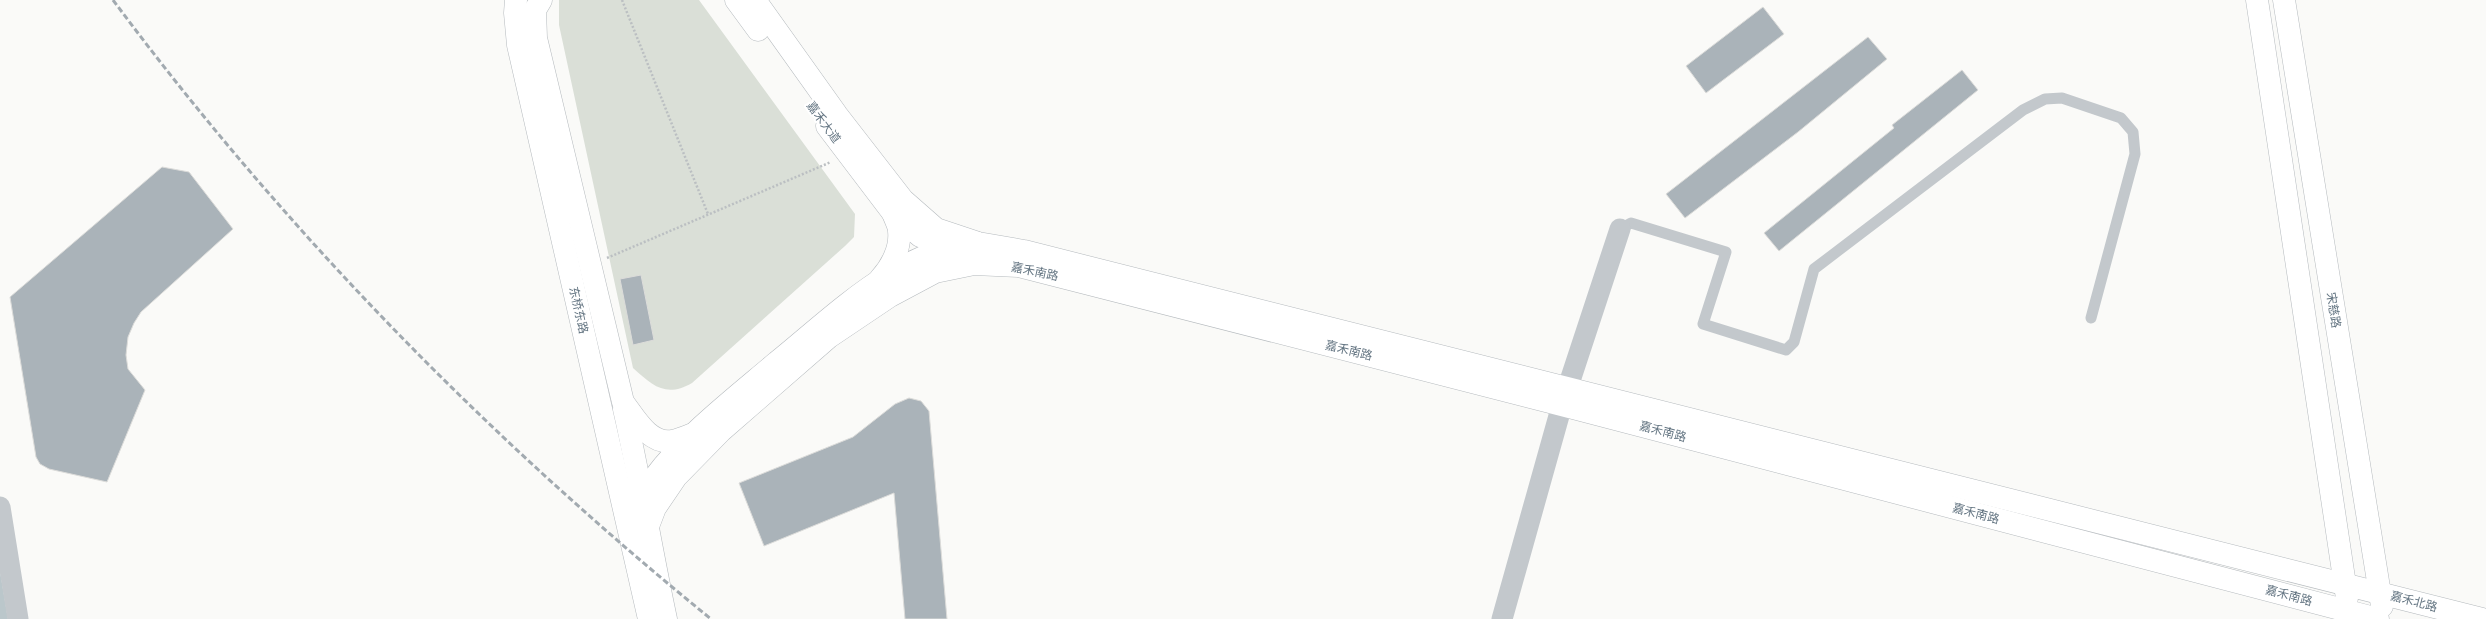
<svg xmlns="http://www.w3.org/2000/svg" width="2486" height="619" font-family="Mulish,'Noto Sans SC',sans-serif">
<rect width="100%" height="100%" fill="#fafaf8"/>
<!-- green -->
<path fill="#dadfd7" d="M559,0h140l156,214 -1,23 -9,9 -153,137c-26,15 -39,3 -59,-15l-74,-343z"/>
<!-- water -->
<polygon fill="#bbc7cb" points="0,571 8,619 0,619"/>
<!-- building -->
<g fill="#aab3b9" stroke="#dcdcda">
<polygon points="1763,7 1784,34 1706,93 1686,66"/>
<polygon points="1868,37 1887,59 1798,132 1685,218 1666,194"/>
<polygon points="1962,70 1978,90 1779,251 1764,233 1894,128 1892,125"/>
<polygon points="162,167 189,172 233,229 141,312 134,323 128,337 126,355 128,369 145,390 107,482 49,469 40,464 36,457 10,297"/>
<polygon points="641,275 654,340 633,345 620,279"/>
<polygon points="909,398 921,401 929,411 947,619 905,619 894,493 764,546 739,483 853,437 895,404"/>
</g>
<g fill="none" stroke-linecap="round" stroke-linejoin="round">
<!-- primary casing -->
<g stroke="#b5babe" stroke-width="23">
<g id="primary">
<polyline points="516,0 515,13 518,45 649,619"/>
<path d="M541,0l-6,10 1,28 87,364c11,14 26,43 49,39 8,-1 18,-6 26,-9"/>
<polyline points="736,0 758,30"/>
<polyline points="755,0 837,115 903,200 936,229 978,243 1024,251 2482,619"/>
<polyline points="2257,0 2347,598"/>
<polyline points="2284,0 2382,606"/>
<polyline points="827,126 893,213 920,236 948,248"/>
<path d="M880,279c11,-12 21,-30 19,-48 0,-5 -4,-12 -6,-18"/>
<path d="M624,409c16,70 27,140 42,210"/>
<polyline points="647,529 655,508 676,477 721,431 829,337 890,296 935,272 974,264 1019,266 1562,405 2378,619"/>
<path d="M631,530c3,-20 11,-36 23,-52 31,-42 83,-82 123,-116 37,-30 72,-63 113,-88 26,-16 57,-27 87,-31"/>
</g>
</g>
<!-- path -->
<g stroke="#bbbfc2" stroke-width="2.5" stroke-dasharray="2 2" stroke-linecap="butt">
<polyline points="622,0 708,214"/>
<polyline points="607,258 831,162"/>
</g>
<!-- service -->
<polyline stroke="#c3c8cc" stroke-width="11" points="1620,229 1631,223 1726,252 1703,324 1786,350 1794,342 1814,269 2023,110 2045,99 2062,98 2121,118 2133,132 2135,154 2091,318"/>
<!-- minor -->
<g stroke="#c3c8cc" stroke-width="21">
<polyline points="0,507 18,619"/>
<polyline points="1502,619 1562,405 1620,229"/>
</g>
<!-- primary -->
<use href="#primary" stroke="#fff" stroke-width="22"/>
<!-- rail -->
<path stroke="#a2aab0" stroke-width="3" stroke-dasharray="6 3" stroke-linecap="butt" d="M113,0c171,230 375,438 598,619"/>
</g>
<g text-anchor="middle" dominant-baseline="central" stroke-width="4" stroke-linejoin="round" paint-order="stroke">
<!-- street labels -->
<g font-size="12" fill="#657683" stroke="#fff">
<text transform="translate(824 122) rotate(54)">嘉禾大道</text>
<text transform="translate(1035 271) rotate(12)">嘉禾南路</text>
<text transform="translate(579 310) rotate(77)">东桥东路</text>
<text transform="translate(2334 310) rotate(81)">宋慈路</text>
<text transform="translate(1349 350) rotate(14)">嘉禾南路</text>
<text transform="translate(1663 431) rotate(15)">嘉禾南路</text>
<text transform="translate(1976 513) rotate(15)">嘉禾南路</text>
<text transform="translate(2289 595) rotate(15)">嘉禾南路</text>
<text transform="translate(2414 601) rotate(15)">嘉禾北路</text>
</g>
</g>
</svg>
